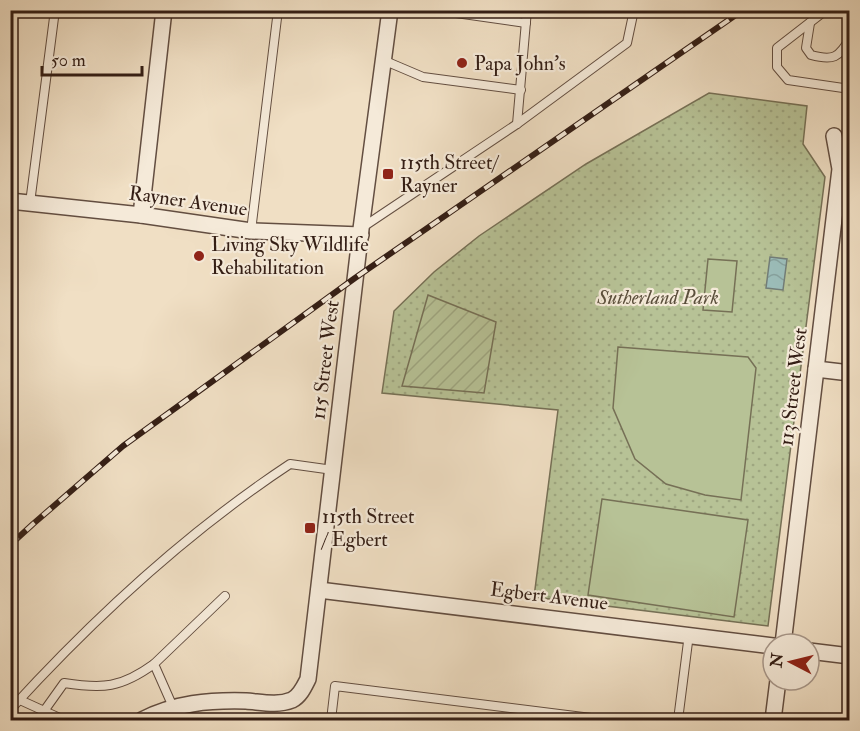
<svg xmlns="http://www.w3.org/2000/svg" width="860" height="731" font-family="'IM FELL Double Pica',serif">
<defs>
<pattern id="park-dots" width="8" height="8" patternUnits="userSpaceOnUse" patternTransform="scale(1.5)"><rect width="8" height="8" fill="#b7c296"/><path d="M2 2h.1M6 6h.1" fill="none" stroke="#9ea680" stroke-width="1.8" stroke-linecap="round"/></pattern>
<pattern id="garden-furrows" width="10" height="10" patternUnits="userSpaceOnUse" patternTransform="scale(1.5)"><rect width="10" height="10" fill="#b7c296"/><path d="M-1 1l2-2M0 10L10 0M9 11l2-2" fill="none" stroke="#9ea680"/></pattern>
<pattern id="water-waves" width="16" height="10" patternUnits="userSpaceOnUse" patternTransform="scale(1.5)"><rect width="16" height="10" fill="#9bbcb8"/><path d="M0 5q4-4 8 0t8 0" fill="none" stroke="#86a19d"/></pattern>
</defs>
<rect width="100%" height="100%" fill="#f0dfc4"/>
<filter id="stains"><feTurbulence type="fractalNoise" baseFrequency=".00333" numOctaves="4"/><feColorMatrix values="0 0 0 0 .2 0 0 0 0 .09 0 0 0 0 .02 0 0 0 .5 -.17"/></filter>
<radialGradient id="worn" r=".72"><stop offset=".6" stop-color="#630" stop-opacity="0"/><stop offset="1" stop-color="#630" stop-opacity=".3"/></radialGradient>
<!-- park -->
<polygon fill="url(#park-dots)" stroke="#767056" stroke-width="1.5" points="709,93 807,106 803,144 825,177 768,626 534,597 558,410 382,393 394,311 434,272 479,236 586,164"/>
<!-- garden -->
<polygon fill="url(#garden-furrows)" stroke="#767056" stroke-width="1.5" points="428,295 496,322 484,393 402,386"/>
<!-- pitch -->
<g fill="#b7c296" stroke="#767056" stroke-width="1.5">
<polygon points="708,259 737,261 732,312 703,310"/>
<polygon points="618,347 748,357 756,368 741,500 705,495 666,484 635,459 613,408"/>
<polygon points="602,499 748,520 734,617 588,595"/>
</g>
<!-- water -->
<polygon fill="url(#water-waves)" stroke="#727d77" stroke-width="1.5" points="770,257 787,259 783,290 766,288"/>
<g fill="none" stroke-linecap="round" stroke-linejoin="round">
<!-- service casing -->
<g stroke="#634e41" stroke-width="10">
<g id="service">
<polyline points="435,10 526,23"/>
<polyline points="826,10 777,48 777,67 788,80 850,89"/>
<path d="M810,23l-4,25 5,7c22,6 28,3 39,-17"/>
<polyline points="383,60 423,77 521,90"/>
<polyline points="517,124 527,10"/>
<polyline points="30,203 55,10"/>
<polyline points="363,227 517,124 627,43 634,10"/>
<polyline points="251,231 278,10"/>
<polyline points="20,700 64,720"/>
<path d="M10,710c84,-92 177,-178 280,-246l43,6"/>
<path d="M44,711l20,-28c39,6 57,5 90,-19"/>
<polyline points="175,720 173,707 154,664 225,596"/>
<polyline points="331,720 335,686 607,720"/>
<polyline points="678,720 689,634"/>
</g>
</g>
<!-- minor casing -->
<g stroke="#634e41" stroke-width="18">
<g id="minor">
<polyline points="10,201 141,215 251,231 361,235"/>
<polyline points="141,215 164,10"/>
<polyline points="816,369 850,373"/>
<polyline points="319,590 773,646"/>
<polyline points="783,644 840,169 834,136"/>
<polyline points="809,651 850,656"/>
<path d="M142,720c33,-17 67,-20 104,-19 15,1 31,5 46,-1 8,-4 12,-13 16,-21l53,-450 29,-219"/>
<polyline points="773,720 778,680"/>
</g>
</g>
<!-- service -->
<use href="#service" stroke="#f5ead9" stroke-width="8"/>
<!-- minor -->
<use href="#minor" stroke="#f5ead9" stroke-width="15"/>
<!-- rail casing -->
<g stroke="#341e15" stroke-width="6">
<polyline id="rail" points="10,545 33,524 123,446 355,278 743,10"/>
</g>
<!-- rail -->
<use href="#rail" stroke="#f5ead9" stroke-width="4" stroke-dasharray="11" stroke-linecap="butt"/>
</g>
<!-- markers -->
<g fill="#8f2418" stroke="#f5ead9" stroke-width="2">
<circle cx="462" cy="63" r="6"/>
<rect x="382" y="168" width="12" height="12" rx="3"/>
<circle cx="199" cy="256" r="6"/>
<rect x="304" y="522" width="12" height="12" rx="3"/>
</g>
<g text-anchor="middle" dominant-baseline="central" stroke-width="4.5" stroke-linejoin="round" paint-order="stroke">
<!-- poi labels -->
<g font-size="20" fill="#341e15" stroke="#f5ead9" text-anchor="start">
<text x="474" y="63">Papa John's</text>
<text x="400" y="162">115th Street/<tspan x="400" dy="23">Rayner</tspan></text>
<text x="211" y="244">Living Sky Wildlife<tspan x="211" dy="23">Rehabilitation</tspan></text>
<text x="322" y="516">115th Street<tspan x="322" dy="23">/ Egbert</tspan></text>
</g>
<!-- street labels -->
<g font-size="20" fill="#341e15" stroke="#f5ead9">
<text transform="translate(188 201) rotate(8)">Rayner Avenue</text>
<text transform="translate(325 360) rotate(-83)">115 Street West</text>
<text transform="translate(793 387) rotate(-83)">113 Street West</text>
<text transform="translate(549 596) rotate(7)">Egbert Avenue</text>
</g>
<!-- park labels -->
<g font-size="20" font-style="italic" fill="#5b4f3c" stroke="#f5ead9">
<text x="658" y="297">Sutherland Park</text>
</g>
</g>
<!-- margin -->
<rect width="860" height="731" fill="none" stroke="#f0dfc4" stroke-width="36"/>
<rect x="12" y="12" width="836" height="707" fill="none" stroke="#341e15" stroke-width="3"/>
<rect x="18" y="18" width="824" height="695" fill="none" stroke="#341e15" stroke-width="1.5"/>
<!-- north arrow -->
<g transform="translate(791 662) rotate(277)"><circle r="28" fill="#f5ead9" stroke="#a8988b" stroke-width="1.5"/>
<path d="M0-4.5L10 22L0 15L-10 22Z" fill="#8f2418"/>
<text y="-9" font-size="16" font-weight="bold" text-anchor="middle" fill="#341e15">N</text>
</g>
<!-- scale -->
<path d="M42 66v9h100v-9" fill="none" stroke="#341e15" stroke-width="3"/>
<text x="51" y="66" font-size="18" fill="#341e15" stroke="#f5ead9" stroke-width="4.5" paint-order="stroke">50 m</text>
<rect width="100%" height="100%" filter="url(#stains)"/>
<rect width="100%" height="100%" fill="url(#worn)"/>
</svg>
